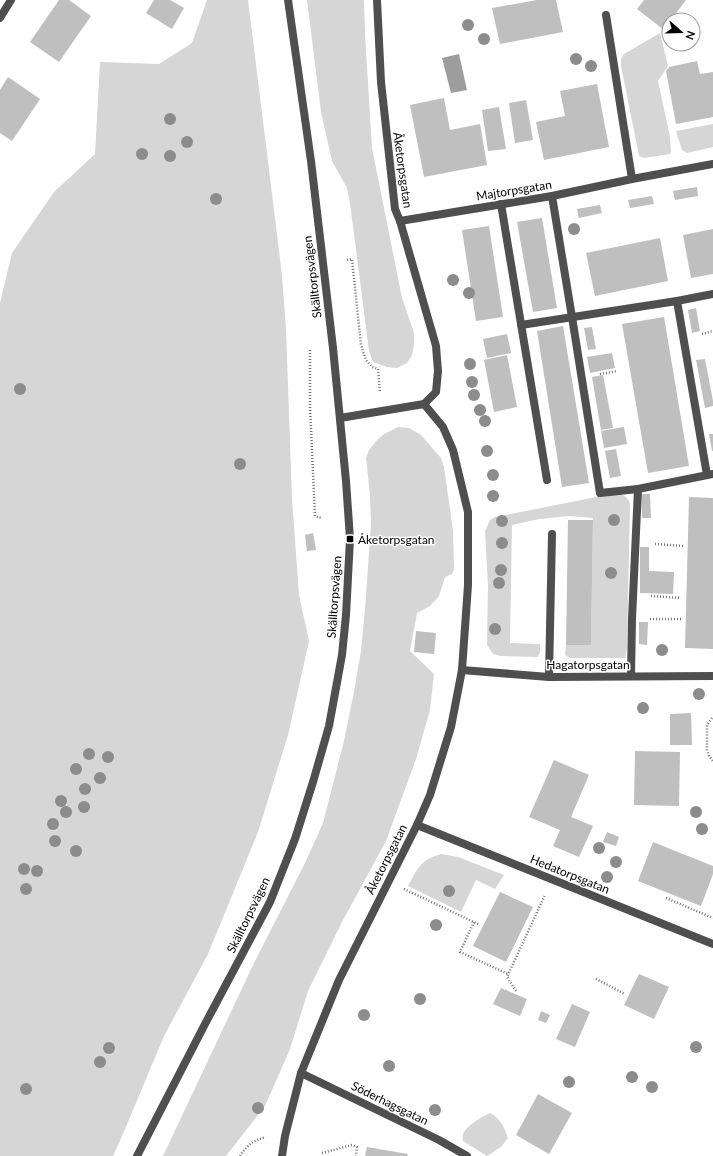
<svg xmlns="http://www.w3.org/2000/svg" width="713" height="1156" font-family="Lato,sans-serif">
<rect width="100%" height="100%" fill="#fff"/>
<!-- green -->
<g fill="#d6d6d6">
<polygon points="207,0 248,0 282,275 286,329 292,499 299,595 309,641 288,735 258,832 208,954 164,1036 120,1141 113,1156 0,1156 0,303 12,253 54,192 95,154 100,62 159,64 192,43"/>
<polygon points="307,0 364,0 365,34 372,148 402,298 414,333 414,344 412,355 407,363 397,368 387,367 373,362 369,351 350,203 347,188 332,161 321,112"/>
<polygon points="660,33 668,66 658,81 670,137 671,152 670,154 644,158 639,156 621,66 621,59 624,54"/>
<polygon points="713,124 713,147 687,153 682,150 676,131"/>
<polygon points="398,427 409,428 421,435 441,458 444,467 453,531 454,569 452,574 445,577 439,596 430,606 417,613 410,651 434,674 430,710 416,759 386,841 342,922 308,991 290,1049 265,1106 226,1156 163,1156 254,963 305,863 323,823 344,741 353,697 361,651 365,609 371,524 370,495 366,458 369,450 377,440 384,434"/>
<path d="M611,494c10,0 14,-1 19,9l-3,146 -2,9h-55l-5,-3 1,-10h25l2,-127 -24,-2 -30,3 -27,6 -2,118 30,1v9l-3,4 -36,-1 -8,-2 -6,-9 1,-59 -3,-55 5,-11 5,-3 11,-2z"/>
<path d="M441,854l17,3 46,18 -9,14 -19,-9 -15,32 -53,-26c10,-18 12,-26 33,-32z"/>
<path d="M490,1113c9,4 15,15 18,25l-7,9 -14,9 -24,-15c0,0 -1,-6 0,-6 1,-8 20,-19 27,-22z"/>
</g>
<!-- water -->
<polygon fill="#9d9d9d" points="459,54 467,90 451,93 442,58"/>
<!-- building -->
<g fill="#bfbfbf">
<polygon points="59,0 69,0 91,16 59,62 30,42"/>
<polygon points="154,0 170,0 184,8 172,29 146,13"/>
<polygon points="537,0 556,0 563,32 500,44 492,8"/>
<polygon points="644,0 686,0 671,20 669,20 669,23 664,30 637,9"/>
<polygon points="697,61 700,74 713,72 713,117 676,124 666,71 669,67"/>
<polygon points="8,77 40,99 12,141 0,133 0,90"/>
<polygon points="597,84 609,147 544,160 536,122 565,116 560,91"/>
<polygon points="444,98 450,130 480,124 487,165 424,177 410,105"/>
<polygon points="526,100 533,140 515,143 509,103"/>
<polygon points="499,107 506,149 488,151 482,110"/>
<polygon points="697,187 698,196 675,200 673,191"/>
<polygon points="652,196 654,204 630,208 628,200"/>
<polygon points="600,205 602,213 579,218 577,209"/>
<polygon points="542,218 557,308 533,312 517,222"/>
<polygon points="489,226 503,317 476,321 462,230"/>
<polygon points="713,229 713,274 691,278 683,235"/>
<polygon points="660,238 668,281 595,296 586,253"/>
<polygon points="696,308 700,331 692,333 688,310"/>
<polygon points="664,317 689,466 648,473 622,324"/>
<polygon points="563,326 589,483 562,487 537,331"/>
<polygon points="592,327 596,349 588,350 584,328"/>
<polygon points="507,334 511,353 487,358 483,339"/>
<polygon points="612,353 615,368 590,373 587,357"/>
<polygon points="507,355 517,407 494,412 484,360"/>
<polygon points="705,359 713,401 713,406 705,408 696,360"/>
<polygon points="603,375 613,428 601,430 592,377"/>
<polygon points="624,427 627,444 604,448 601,431"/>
<polygon points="709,434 713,434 713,451 712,451"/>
<polygon points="616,449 621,476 610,478 605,451"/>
<polygon points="641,494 650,494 651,518 642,518"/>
<polygon points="689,497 713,498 713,649 685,648"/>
<polygon points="568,520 593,520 591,645 566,645"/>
<polygon points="313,533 316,550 307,551 305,535"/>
<polygon points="640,547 649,547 649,571 674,572 673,594 640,593"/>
<polygon points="639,622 648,622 647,645 639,644"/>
<polygon points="416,631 436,633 434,654 414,652"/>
<polygon points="691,713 692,745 670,745 670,714"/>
<polygon points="635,751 680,752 679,806 634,805"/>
<polygon points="554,760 589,775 571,817 593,826 579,857 553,846 560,830 529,817"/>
<polygon points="607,832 619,837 616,846 603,842"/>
<polygon points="653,842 713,866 713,874 701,906 638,881"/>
<polygon points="500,892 533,907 506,962 473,946"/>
<polygon points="639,974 669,987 654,1019 624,1005"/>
<polygon points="501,988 527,999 520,1016 493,1004"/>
<polygon points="572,1004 590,1012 575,1047 556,1039"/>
<polygon points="541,1011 550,1015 546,1023 538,1020"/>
<polygon points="538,1094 572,1113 549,1154 516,1135"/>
<polygon points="367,1147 408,1154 407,1156 365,1156"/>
</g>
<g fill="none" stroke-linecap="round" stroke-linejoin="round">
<!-- path -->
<g stroke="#717171" stroke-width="2.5" stroke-dasharray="1 2" stroke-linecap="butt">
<polyline points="347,260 352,259 361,345 366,360 372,367 378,369 380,393"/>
<polyline points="702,334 713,331"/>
<polyline points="310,350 310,407 315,516 321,518"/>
<polyline points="600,374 617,371"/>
<polyline points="655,544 684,546"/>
<polyline points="651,596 681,598"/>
<polyline points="650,619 681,619"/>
<polyline points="712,718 707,725 707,750 709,756 713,761"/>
<polyline points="404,889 480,925"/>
<polyline points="666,898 713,918"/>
<polyline points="474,922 460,952 508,974"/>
<polyline points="596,979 625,994"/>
<polyline points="516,991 507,977 545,895"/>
<polyline points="322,1153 352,1145 357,1147 356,1156"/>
<path d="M240,1156c7,-11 14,-16 26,-19"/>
</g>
<!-- service -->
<g stroke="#4f4f4f" stroke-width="8">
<polyline points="552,196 572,317 600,493 638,489 713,474"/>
<polyline points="501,204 547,480"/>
<polyline points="677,301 707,475"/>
<polyline points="521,325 677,301 713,294"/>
<polyline points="631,676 632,619 638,489"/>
<polyline points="549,677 552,534"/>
</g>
<!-- minor -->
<g stroke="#4f4f4f" stroke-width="8">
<polyline points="606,15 632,179"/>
<polyline points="0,18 11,0"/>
<polyline points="400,221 552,196 632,179 713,164"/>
<polyline points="340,418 424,404 436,392 438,371 436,346 400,221 395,209 381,82 377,0"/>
<polyline points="462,670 549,677 713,676"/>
<polyline points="417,825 713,944"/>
<polyline points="301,1073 439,1140 467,1156"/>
<polyline points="282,1156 285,1136 301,1073 339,980 417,825 430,795 451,727 462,670 468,585 468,512 453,450 443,427 424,404"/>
</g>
<!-- tertiary -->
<polyline stroke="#4f4f4f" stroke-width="8" points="137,1156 205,1024 270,902 295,839 313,782 329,726 342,655 346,615 350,539 346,481 333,348 311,161 288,0"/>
</g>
<!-- trees -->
<g fill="#8c8c8c">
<circle cx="468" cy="25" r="6"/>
<circle cx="484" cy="39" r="6"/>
<circle cx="576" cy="59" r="6"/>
<circle cx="591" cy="66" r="6"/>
<circle cx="170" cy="119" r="6"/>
<circle cx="187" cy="142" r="6"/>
<circle cx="142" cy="154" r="6"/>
<circle cx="170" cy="156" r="6"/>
<circle cx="216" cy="199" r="6"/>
<circle cx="574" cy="229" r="6"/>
<circle cx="453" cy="280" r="6"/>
<circle cx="469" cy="293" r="6"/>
<circle cx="470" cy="364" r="6"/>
<circle cx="472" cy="382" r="6"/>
<circle cx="20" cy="389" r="6"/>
<circle cx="474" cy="395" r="6"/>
<circle cx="480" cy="410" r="6"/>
<circle cx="485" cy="421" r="6"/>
<circle cx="487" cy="451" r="6"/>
<circle cx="240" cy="464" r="6"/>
<circle cx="493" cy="475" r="6"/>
<circle cx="493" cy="496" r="6"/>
<circle cx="614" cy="520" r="6"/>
<circle cx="502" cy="521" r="6"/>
<circle cx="502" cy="543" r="6"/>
<circle cx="501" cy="570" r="6"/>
<circle cx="611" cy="573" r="6"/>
<circle cx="499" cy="583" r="6"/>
<circle cx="495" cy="629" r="6"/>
<circle cx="662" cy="650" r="6"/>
<circle cx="699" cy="694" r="6"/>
<circle cx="643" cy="708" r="6"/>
<circle cx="89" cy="754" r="6"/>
<circle cx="108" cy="757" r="6"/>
<circle cx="76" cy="769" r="6"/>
<circle cx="100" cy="778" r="6"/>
<circle cx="85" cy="789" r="6"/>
<circle cx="61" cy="801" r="6"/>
<circle cx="84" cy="807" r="6"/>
<circle cx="66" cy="812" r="6"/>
<circle cx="696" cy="812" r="6"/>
<circle cx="53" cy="824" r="6"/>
<circle cx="702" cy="829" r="6"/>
<circle cx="55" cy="841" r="6"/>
<circle cx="599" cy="848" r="6"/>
<circle cx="76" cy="851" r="6"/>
<circle cx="616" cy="862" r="6"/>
<circle cx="24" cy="869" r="6"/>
<circle cx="37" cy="871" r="6"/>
<circle cx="607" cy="877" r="6"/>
<circle cx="26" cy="889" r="6"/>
<circle cx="449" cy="891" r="6"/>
<circle cx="436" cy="925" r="6"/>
<circle cx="420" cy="999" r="6"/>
<circle cx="364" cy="1015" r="6"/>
<circle cx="696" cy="1047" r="6"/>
<circle cx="109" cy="1048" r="6"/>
<circle cx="100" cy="1062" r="6"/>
<circle cx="389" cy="1066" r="6"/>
<circle cx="632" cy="1077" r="6"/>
<circle cx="569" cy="1082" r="6"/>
<circle cx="652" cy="1087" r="6"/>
<circle cx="26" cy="1089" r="6"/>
<circle cx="258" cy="1108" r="6"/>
<circle cx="435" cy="1110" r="6"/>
</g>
<!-- markers -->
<rect fill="#000" stroke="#fff" stroke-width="1.5" x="346" y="535" width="8" height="8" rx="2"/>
<g text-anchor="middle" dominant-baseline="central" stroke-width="3" stroke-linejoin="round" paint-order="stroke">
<!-- street labels -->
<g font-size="12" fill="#000" stroke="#fff">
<text transform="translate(403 170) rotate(82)">Åketorpsgatan</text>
<text transform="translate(514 190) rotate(-9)">Majtorpsgatan</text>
<text transform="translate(312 277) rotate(-97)">Skälltorpsvägen</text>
<text transform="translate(334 597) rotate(-86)">Skälltorpsvägen</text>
<text x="588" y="664">Hagatorpsgatan</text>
<text transform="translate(386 859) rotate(-63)">Åketorpsgatan</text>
<text transform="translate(570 874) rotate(22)">Hedatorpsgatan</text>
<text transform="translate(248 915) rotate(-64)">Skälltorpsvägen</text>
<text transform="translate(390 1103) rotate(26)">Söderhagsgatan</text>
</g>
<!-- poi labels -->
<g font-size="12" fill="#000" stroke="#fff" text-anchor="start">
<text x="358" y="539">Åketorpsgatan</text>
</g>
</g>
<!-- north arrow -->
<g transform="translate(681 32) rotate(110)"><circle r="19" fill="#ffffff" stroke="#999999"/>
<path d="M0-3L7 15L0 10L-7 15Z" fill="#000000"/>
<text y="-6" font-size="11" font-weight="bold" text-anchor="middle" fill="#000000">N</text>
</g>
</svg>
